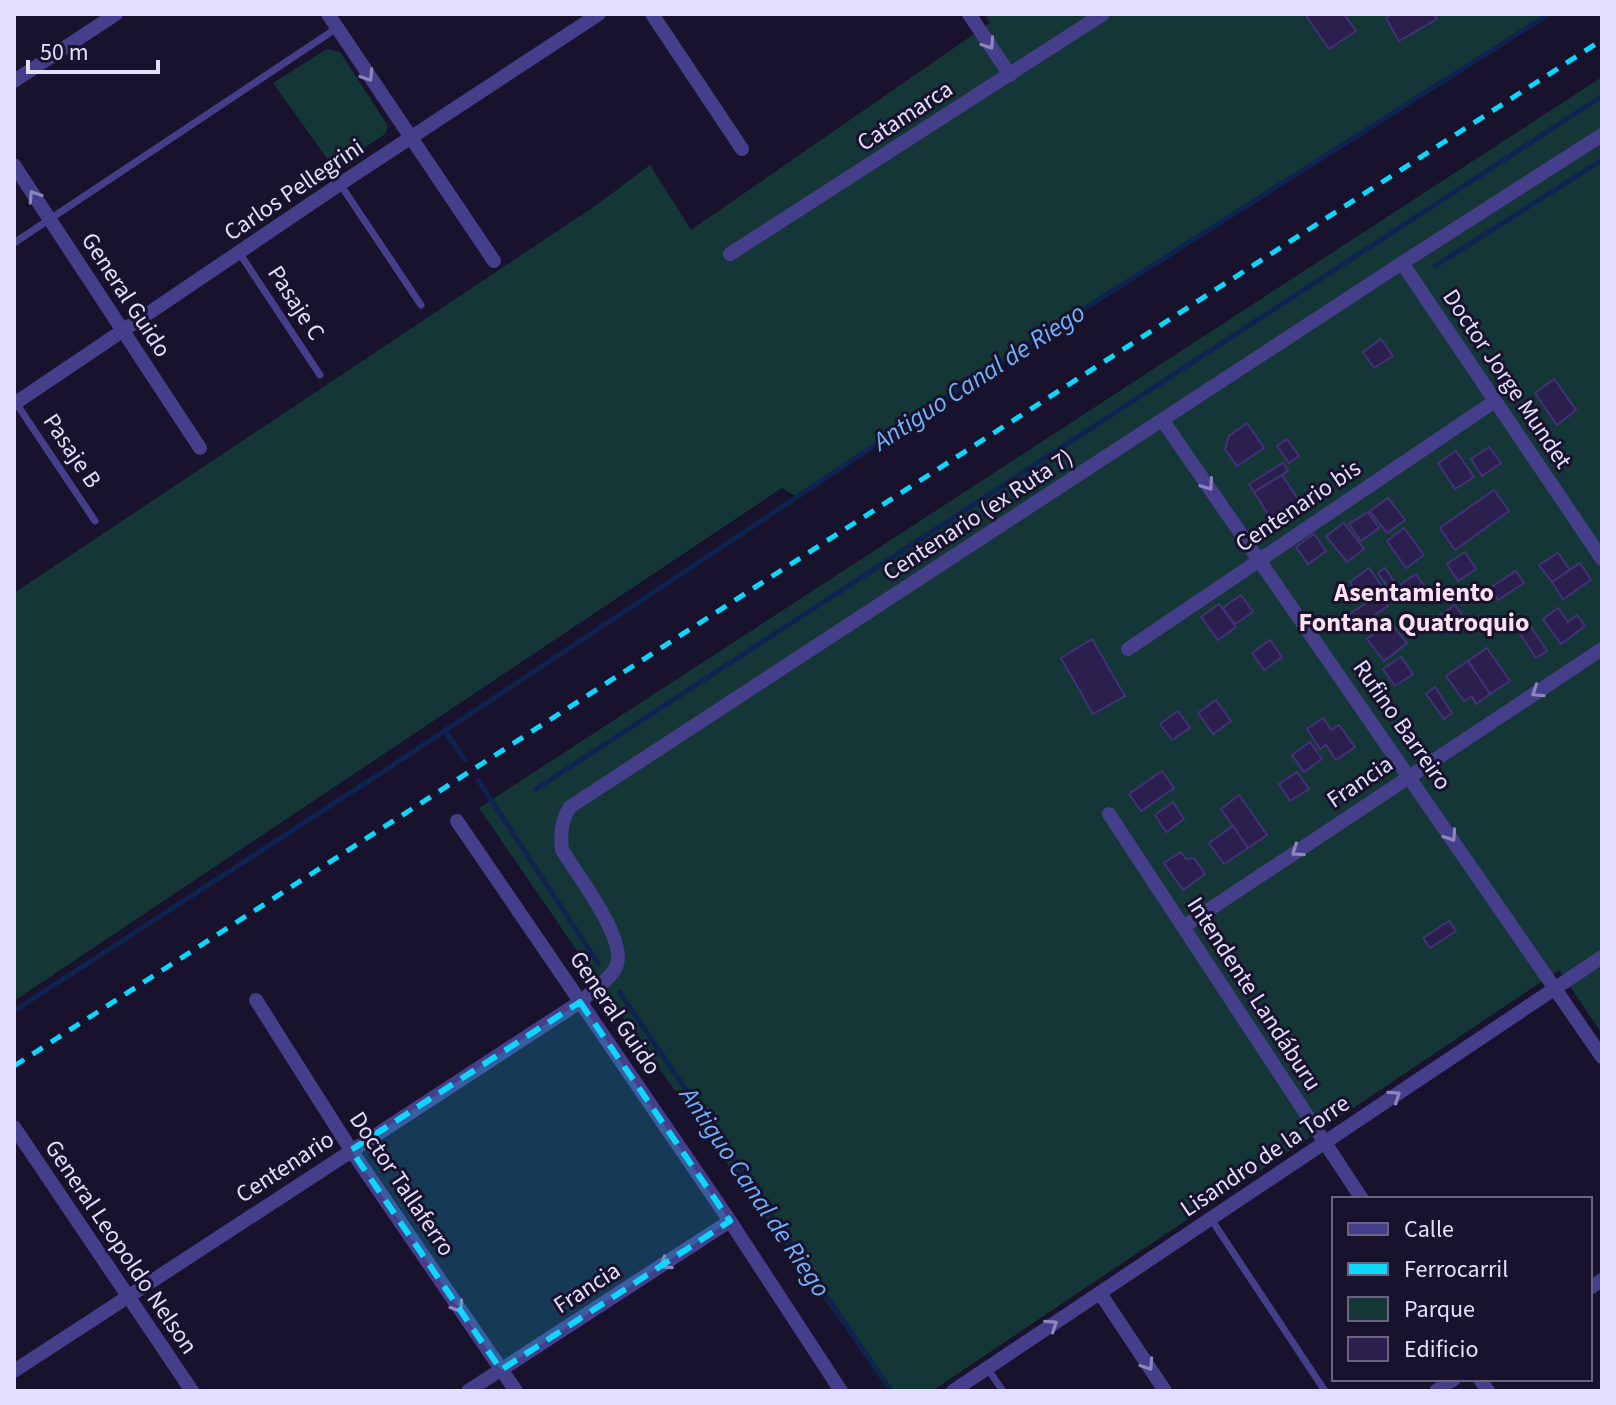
<svg xmlns="http://www.w3.org/2000/svg" width="1616" height="1405" font-family="'Source Sans 3',sans-serif">
<rect width="100%" height="100%" fill="#18122d"/>
<!-- green -->
<g fill="#153637">
<polygon points="985,14 1548,14 1002,361 797,497 782,488 14,1001 14,593 595,206 650,165 691,230 990,23"/>
<polygon points="327,49 340,52 388,126 385,134 334,168 273,83"/>
<polygon points="1602,77 1602,1034 1559,970 932,1391 890,1391 631,1029 479,808"/>
</g>
<g fill="none" stroke-linecap="round" stroke-linejoin="round">
<!-- stream -->
<g stroke="#0e234f" stroke-width="5">
<polyline points="1435,266 1602,160"/>
<polyline points="445,731 465,760"/>
<polyline points="478,780 598,963"/>
<polyline points="536,789 1602,96"/>
<polyline points="620,993 891,1391"/>
<polyline points="14,1011 384,771 1002,361 1549,14"/>
</g>
</g>
<!-- building -->
<g fill="#2a1f4d" stroke="#433179" stroke-width="2">
<polygon points="1305,14 1344,14 1356,31 1329,49"/>
<polygon points="1393,14 1434,14 1437,19 1399,41 1386,18"/>
<polygon points="1381,339 1393,356 1374,368 1363,352"/>
<polygon points="1554,379 1576,410 1557,425 1535,393"/>
<polygon points="1247,423 1264,448 1237,466 1225,449 1229,436"/>
<polygon points="1287,439 1299,456 1289,463 1277,446"/>
<polygon points="1489,447 1501,463 1482,476 1471,459"/>
<polygon points="1456,451 1474,477 1455,489 1438,463"/>
<polygon points="1283,463 1288,471 1254,492 1249,484"/>
<polygon points="1282,475 1299,501 1277,516 1268,514 1254,492"/>
<polygon points="1494,490 1509,511 1455,550 1440,528"/>
<polygon points="1388,498 1405,520 1387,533 1370,511"/>
<polygon points="1368,512 1379,528 1361,541 1349,524"/>
<polygon points="1344,523 1364,549 1347,562 1326,536"/>
<polygon points="1404,528 1424,555 1406,568 1387,541"/>
<polygon points="1314,534 1326,551 1308,564 1296,547"/>
<polygon points="1465,552 1476,569 1458,581 1447,564"/>
<polygon points="1558,553 1570,570 1552,582 1539,565"/>
<polygon points="1580,563 1591,580 1563,599 1552,582"/>
<polygon points="1369,568 1385,591 1365,603 1350,582"/>
<polygon points="1385,568 1401,592 1394,596 1378,573"/>
<polygon points="1516,571 1524,583 1498,600 1490,588"/>
<polygon points="1416,574 1429,593 1414,603 1401,584"/>
<polygon points="1380,594 1388,606 1347,633 1339,621"/>
<polygon points="1241,595 1253,612 1235,624 1223,608"/>
<polygon points="1219,604 1236,627 1218,640 1201,617"/>
<polygon points="1455,605 1467,621 1448,634 1437,617"/>
<polygon points="1558,608 1568,622 1577,615 1585,626 1561,644 1543,619"/>
<polygon points="1525,618 1547,651 1536,658 1514,625"/>
<polygon points="1390,622 1407,643 1384,661 1367,639"/>
<polygon points="1092,639 1125,696 1093,714 1061,658"/>
<polygon points="1270,640 1282,657 1264,670 1252,653"/>
<polygon points="1487,648 1510,681 1490,694 1468,661"/>
<polygon points="1401,657 1413,674 1395,686 1383,669"/>
<polygon points="1468,661 1490,694 1476,704 1472,696 1464,701 1446,676"/>
<polygon points="1435,687 1452,713 1444,719 1426,694"/>
<polygon points="1216,700 1231,721 1213,734 1198,713"/>
<polygon points="1178,711 1190,728 1172,740 1160,724"/>
<polygon points="1323,718 1331,730 1339,725 1355,747 1336,760 1326,745 1320,749 1307,729"/>
<polygon points="1310,742 1322,759 1304,772 1292,755"/>
<polygon points="1162,771 1174,788 1141,811 1129,794"/>
<polygon points="1297,772 1309,789 1290,801 1279,784"/>
<polygon points="1239,795 1267,835 1248,848 1221,809"/>
<polygon points="1173,802 1184,819 1166,832 1155,815"/>
<polygon points="1233,826 1248,848 1224,864 1209,843"/>
<polygon points="1181,852 1186,859 1194,858 1205,874 1183,890 1164,863"/>
<polygon points="1449,921 1456,931 1430,948 1423,938"/>
</g>
<g fill="none" stroke-linecap="round" stroke-linejoin="round">
<!-- service -->
<g stroke="#453e8a" stroke-width="7">
<polyline points="340,184 421,305"/>
<polyline points="14,243 337,28"/>
<polyline points="240,254 320,375"/>
<polyline points="16,403 95,521"/>
<polyline points="1211,1219 1325,1391"/>
<polyline points="987,1368 1003,1391"/>
</g>
<!-- minor -->
<g stroke="#453e8a" stroke-width="14">
<polyline points="328,14 494,261"/>
<polyline points="652,14 742,149"/>
<polyline points="969,14 1010,75"/>
<polyline points="14,81 116,14"/>
<polyline points="14,165 200,448"/>
<polyline points="730,254 1103,14"/>
<polyline points="1402,263 1602,559"/>
<polyline points="14,404 340,184 599,14"/>
<polyline points="1163,421 1602,1057"/>
<polyline points="1128,649 1495,401"/>
<polyline points="1109,814 1362,1199"/>
<polyline points="457,821 730,1221 841,1391"/>
<polyline points="1183,927 1602,649"/>
<polyline points="256,1000 351,1150 516,1391"/>
<polyline points="14,1127 192,1391"/>
<polyline points="1590,1288 1602,1280"/>
<polyline points="1100,1293 1165,1391"/>
<path d="M14,1371l566,-369c11,-10 30,-23 36,-35 13,-26 -40,-94 -54,-117 -2,-16 -1,-30 8,-43l832,-544 200,-128"/>
<polyline points="1480,1379 1488,1391"/>
<polyline points="468,1391 730,1221"/>
<polyline points="953,1391 1602,957"/>
<polyline points="1436,1391 1454,1379"/>
</g>
<!-- rail -->
<polyline stroke="#0ed7fb" stroke-width="5" stroke-dasharray="12 10" stroke-linecap="butt" points="14,1066 1602,40"/>
</g>
<!-- one-way arrows -->
<defs><path id="oneway-chevron" d="M-2-3.5L2.5 0L-2 3.5" fill="none" stroke-width="1.6" stroke-linecap="round" stroke-linejoin="round" transform="scale(2)"/></defs>
<g stroke="#8d86be">
<use href="#oneway-chevron" transform="translate(989 44) rotate(56)"/>
<use href="#oneway-chevron" transform="translate(368 76) rotate(57)"/>
<use href="#oneway-chevron" transform="translate(34 196) rotate(-123)"/>
<use href="#oneway-chevron" transform="translate(1208 485) rotate(55)"/>
<use href="#oneway-chevron" transform="translate(1537 692) rotate(147)"/>
<use href="#oneway-chevron" transform="translate(1451 836) rotate(56)"/>
<use href="#oneway-chevron" transform="translate(1297 851) rotate(146)"/>
<use href="#oneway-chevron" transform="translate(1395 1096) rotate(-34)"/>
<use href="#oneway-chevron" transform="translate(665 1264) rotate(147)"/>
<use href="#oneway-chevron" transform="translate(458 1307) rotate(56)"/>
<use href="#oneway-chevron" transform="translate(1052 1325) rotate(-34)"/>
<use href="#oneway-chevron" transform="translate(1148 1365) rotate(56)"/>
</g>
<!-- marked area -->
<path fill="#0ed7fb" fill-opacity="0.2" stroke="#0ed7fb" stroke-width="6" stroke-dasharray="16 10" stroke-linejoin="round" d="M580,1002l150,219 -229,149 -150,-220z"/>
<g text-anchor="middle" dominant-baseline="central" stroke-width="6" stroke-linejoin="round" paint-order="stroke">
<!-- street labels -->
<g font-size="24" fill="#e4defe" stroke="#18122d">
<text transform="translate(905 116) rotate(-33)">Catamarca</text>
<text transform="translate(294 190) rotate(-34)">Carlos Pellegrini</text>
<text transform="translate(126 295) rotate(57)">General Guido</text>
<text transform="translate(296 303) rotate(57)">Pasaje C</text>
<text transform="translate(1507 379) rotate(56)">Doctor Jorge Mundet</text>
<text transform="translate(72 451) rotate(56)">Pasaje B</text>
<text transform="translate(1298 506) rotate(-34)">Centenario bis</text>
<text transform="translate(978 515) rotate(-33)">Centenario (ex Ruta 7)</text>
<text transform="translate(1402 725) rotate(55)">Rufino Barreiro</text>
<text transform="translate(1360 782) rotate(-34)">Francia</text>
<text transform="translate(1254 994) rotate(57)">Intendente Landáburu</text>
<text transform="translate(615 1013) rotate(56)">General Guido</text>
<text transform="translate(1265 1156) rotate(-34)">Lisandro de la Torre</text>
<text transform="translate(285 1167) rotate(-33)">Centenario</text>
<text transform="translate(402 1184) rotate(56)">Doctor Tallaferro</text>
<text transform="translate(121 1247) rotate(56)">General Leopoldo Nelson</text>
<text transform="translate(587 1288) rotate(-33)">Francia</text>
</g>
<!-- water labels -->
<g font-size="26" font-style="italic" fill="#6eb3fc" stroke="#18122d">
<text transform="translate(979 377) rotate(-33)">Antiguo Canal de Riego</text>
<text transform="translate(755 1192) rotate(56)">Antiguo Canal de Riego</text>
</g>
<!-- neighbourhood labels -->
<g font-size="26" font-weight="bold" fill="#fee0f2" stroke="#18122d">
<text x="1414" y="592">Asentamiento<tspan x="1414" dy="30">Fontana Quatroquio</tspan></text>
</g>
</g>
<!-- border -->
<rect width="1616" height="1405" fill="none" stroke="#e4defe" stroke-width="32"/>
<!-- legend -->
<rect x="1332" y="1197" width="260" height="184" fill="#18122d" stroke="#6a6481" stroke-width="2"/>
<rect x="1348" y="1223" width="40" height="12" fill="#453e8a" stroke="#6a6481" stroke-width="2"/>
<text x="1404" y="1237" font-size="24" fill="#e4defe">Calle</text>
<rect x="1348" y="1263" width="40" height="12" fill="#0ed7fb" stroke="#6a6481" stroke-width="2"/>
<text x="1404" y="1277" font-size="24" fill="#e4defe">Ferrocarril</text>
<rect x="1348" y="1297" width="40" height="24" fill="#153637" stroke="#6a6481" stroke-width="2"/>
<text x="1404" y="1317" font-size="24" fill="#e4defe">Parque</text>
<rect x="1348" y="1337" width="40" height="24" fill="#2a1f4d" stroke="#6a6481" stroke-width="2"/>
<text x="1404" y="1357" font-size="24" fill="#e4defe">Edificio</text>
<!-- scale -->
<path d="M28 60v12h130v-12" fill="none" stroke="#e4defe" stroke-width="4"/>
<text x="40" y="60" font-size="24" fill="#e4defe" stroke="#18122d" stroke-width="6" paint-order="stroke">50 m</text>
</svg>
